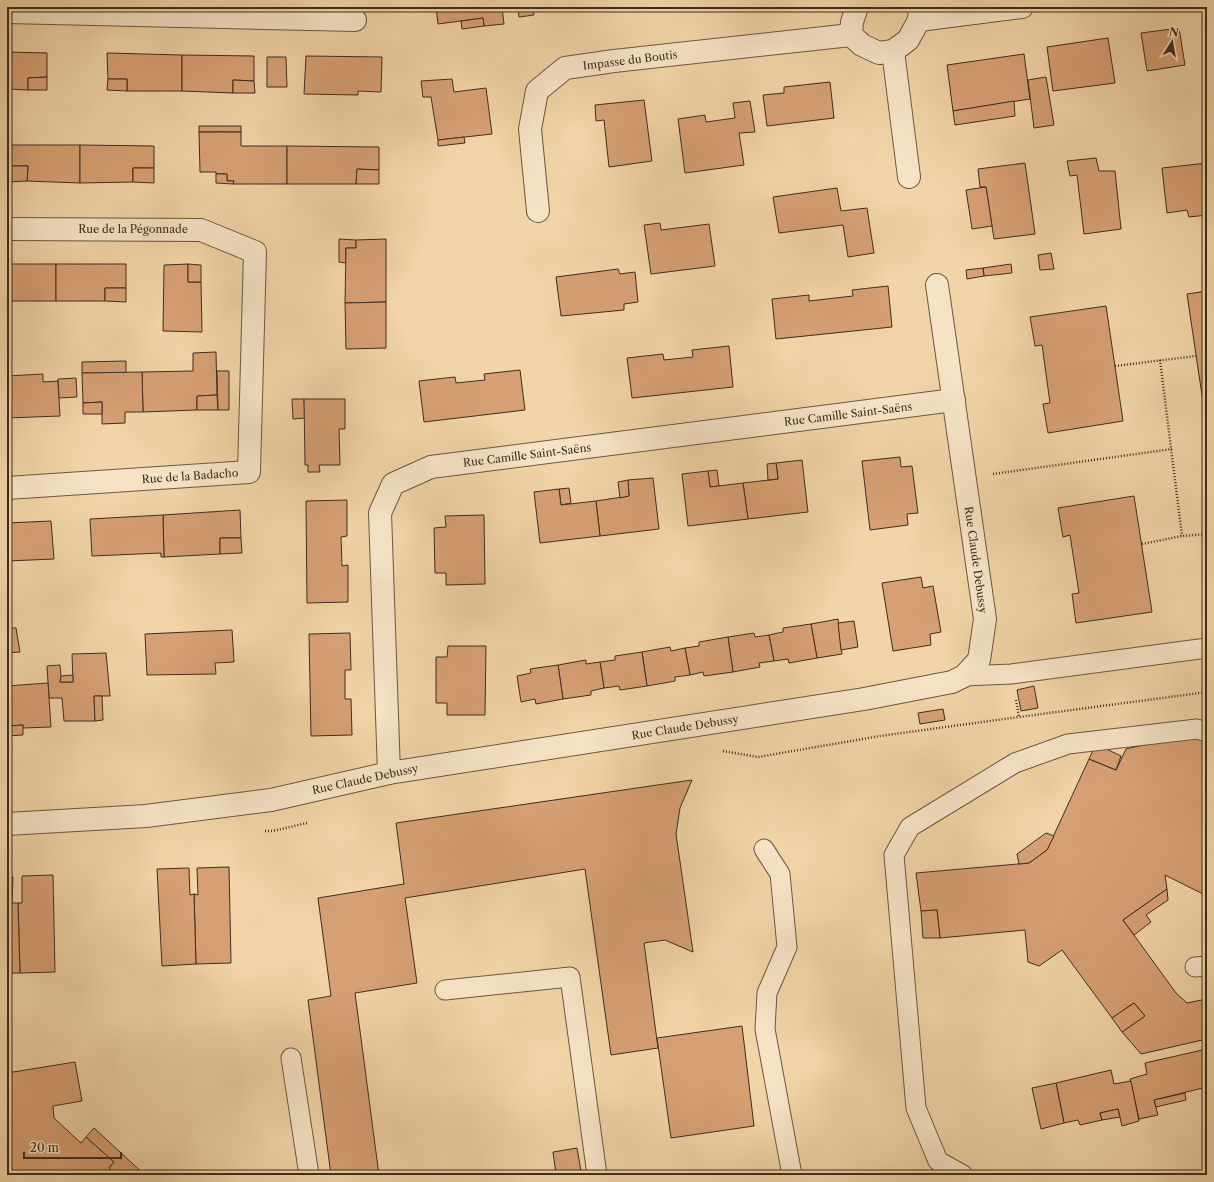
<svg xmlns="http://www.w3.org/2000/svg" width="1214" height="1182" font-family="'Libre Caslon Text',serif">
<rect width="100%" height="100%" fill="#f1d4a7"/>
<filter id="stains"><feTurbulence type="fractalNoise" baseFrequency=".005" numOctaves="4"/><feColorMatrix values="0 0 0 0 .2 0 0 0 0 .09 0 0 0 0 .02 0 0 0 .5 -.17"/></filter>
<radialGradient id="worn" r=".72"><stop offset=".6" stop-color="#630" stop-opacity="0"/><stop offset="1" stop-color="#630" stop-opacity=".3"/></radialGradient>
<!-- building -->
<g fill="#d7a074" stroke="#3f2d1f">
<polygon points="436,7 502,7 504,24 484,26 483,18 438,24"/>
<polygon points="518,7 533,7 534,15 519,17"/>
<polygon points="483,18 484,26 462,29 461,21"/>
<polygon points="1179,28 1185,65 1147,71 1141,33"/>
<polygon points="1108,38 1115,83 1053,91 1047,47"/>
<polygon points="7,52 47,53 47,77 28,78 28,90 7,89"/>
<polygon points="107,53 182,55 182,91 127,91 127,79 108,79"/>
<polygon points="1024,54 1030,99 953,111 947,65"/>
<polygon points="182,55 254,56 254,81 233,80 233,93 182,91"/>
<polygon points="306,56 382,57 381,92 358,91 358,95 304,94"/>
<polygon points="267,57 286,57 287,87 267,87"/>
<polygon points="47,77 47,90 28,90 28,78"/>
<polygon points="1046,77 1054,125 1034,128 1028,80"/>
<polygon points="108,79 127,79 127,91 107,90"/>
<polygon points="452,79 454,92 486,88 492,134 438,140 431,97 423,97 421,81"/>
<polygon points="233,80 254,81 255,93 233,93"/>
<polygon points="830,82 834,118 767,126 763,95 784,93 784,87"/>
<polygon points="644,100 652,161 609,167 604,120 596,121 595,105"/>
<polygon points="750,101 755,132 739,133 744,165 685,173 678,119 705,115 706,122 735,118 733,103"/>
<polygon points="1014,101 1015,116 955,125 953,111"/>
<rect x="199" y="126" width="42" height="6"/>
<polygon points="199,132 241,132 241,146 287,146 287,184 233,184 234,181 227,181 227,174 216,174 216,172 200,172"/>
<polygon points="464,137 465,143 438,146 438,140"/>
<polygon points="7,145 80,145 80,183 27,181 28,166 7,166"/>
<polygon points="80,145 154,146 154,168 133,168 133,182 80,183"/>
<polygon points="287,146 379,147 379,170 357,169 356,184 287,184"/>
<polygon points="1096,158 1099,171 1115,171 1121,229 1084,234 1077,175 1070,176 1067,161"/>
<polygon points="1025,163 1035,234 994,239 986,187 980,187 978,169"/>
<polygon points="1207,163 1207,215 1189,217 1187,210 1167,213 1162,168"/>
<polygon points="7,166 28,166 27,181 7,182"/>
<polygon points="133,168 154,168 154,183 133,182"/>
<polygon points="357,169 379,170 379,184 356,184"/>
<polygon points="216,174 227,174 227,181 234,181 233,184 216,183"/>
<polygon points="986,187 992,226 972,229 966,190"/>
<polygon points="837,188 841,211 867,208 874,253 848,257 843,225 779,233 773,197"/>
<polygon points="660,223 661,230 709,224 715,266 651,274 644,225"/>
<polygon points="339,239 356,240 356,248 346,248 346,263 339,262"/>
<polygon points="386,239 386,302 345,303 346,248 356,248 356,240"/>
<polygon points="1051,253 1054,269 1040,270 1038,255"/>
<polygon points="7,264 56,264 56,301 11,301 11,287 7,287"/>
<polygon points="56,264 126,264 126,288 105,288 105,301 56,301"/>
<polygon points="188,264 188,282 201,282 202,332 163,331 164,265"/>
<polygon points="188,264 201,265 201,282 188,282"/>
<polygon points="1011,264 1012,273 984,276 983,268"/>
<polygon points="983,268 984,276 967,279 966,270"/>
<polygon points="618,269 620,274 635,272 638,302 624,304 624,310 561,316 556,277"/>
<polygon points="888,286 892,327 776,339 772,299 809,295 809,301 853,296 852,290"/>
<rect x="7" y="287" width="4" height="14"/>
<polygon points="105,288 126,288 126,302 105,301"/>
<polygon points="1207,291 1207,409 1204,409 1187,294"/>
<polygon points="386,302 386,348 346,349 345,303"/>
<polygon points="1106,306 1123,421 1048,433 1043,404 1050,403 1042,345 1035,346 1030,317"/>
<polygon points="729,346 733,387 632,398 627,358 663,354 664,360 693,357 692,350"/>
<polygon points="216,352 217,395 197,396 197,410 143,412 142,372 193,371 193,353"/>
<polygon points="126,361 126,373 82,373 82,362"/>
<polygon points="520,370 525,410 424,422 419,381 455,377 456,383 485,380 484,374"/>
<polygon points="217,371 229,371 229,410 218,410"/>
<polygon points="142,372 143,412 125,412 125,423 102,424 102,402 83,403 82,373"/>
<polygon points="43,374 43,382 58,381 60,416 7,418 7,376"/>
<polygon points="76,378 77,397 59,398 58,379"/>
<polygon points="217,395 218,410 197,410 197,396"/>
<polygon points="292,399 304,399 305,418 293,419"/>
<polygon points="304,399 345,399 345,429 339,429 340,465 319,465 320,472 308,472 308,465 305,465"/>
<polygon points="102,402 102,414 83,414 83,403"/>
<polygon points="900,457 901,467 912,466 918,513 907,514 908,525 870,530 862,461"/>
<polygon points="802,460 808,512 748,519 743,483 778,479 776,463"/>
<polygon points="776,463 778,479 768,480 767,464"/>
<polygon points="717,470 719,486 710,487 708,471"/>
<polygon points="708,471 710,487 743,483 748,519 688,526 682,474"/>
<polygon points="653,478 659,529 600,536 596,501 629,496 628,480"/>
<polygon points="628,480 629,496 620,498 618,482"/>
<polygon points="569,488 571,503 561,505 559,489"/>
<polygon points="559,489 561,505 596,501 600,536 540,543 534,492"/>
<polygon points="1134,496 1152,612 1076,623 1072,594 1079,593 1070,535 1063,537 1058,508"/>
<polygon points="347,500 347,536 341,537 342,566 348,565 348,602 307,603 306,501"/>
<polygon points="240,510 241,538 220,538 220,554 164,557 163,515"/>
<polygon points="163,515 164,557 161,557 161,553 92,556 90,519"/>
<polygon points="484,515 485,584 446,585 446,573 435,573 434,528 446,527 445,516"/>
<polygon points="51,521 54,559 7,561 7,523"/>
<polygon points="220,538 241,538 242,553 220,554"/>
<polygon points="921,577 923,588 933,586 941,632 930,634 931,645 893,651 882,583"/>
<polygon points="838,619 842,654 817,658 811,624"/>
<polygon points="854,621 858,647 841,650 838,623"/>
<polygon points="811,624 817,658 789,663 788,659 774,661 769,635 783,632 783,628"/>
<polygon points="7,628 16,628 20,652 7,653"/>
<polygon points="232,630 234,662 215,663 216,674 147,675 145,634"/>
<polygon points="350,633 351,670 345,670 345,699 351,699 352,735 311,736 309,634"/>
<polygon points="754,633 755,637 769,635 774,661 759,663 760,667 733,672 728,637"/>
<polygon points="728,637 733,672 704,676 703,672 690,675 685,648 699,646 699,642"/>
<polygon points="448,646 486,646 485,715 447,715 447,703 436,703 436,657 447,657"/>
<polygon points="670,647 671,651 685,648 690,675 675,677 675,681 647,686 642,652"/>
<polygon points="642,652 647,686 620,690 619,686 604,688 600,662 615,660 615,656"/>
<polygon points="106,653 110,696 94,696 95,721 64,721 62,698 49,698 47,666 60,665 61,676 60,682 73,682 72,654"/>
<polygon points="586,660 586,664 600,662 604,688 591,691 591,695 563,699 558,665"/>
<polygon points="558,665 563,699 536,704 535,699 521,702 517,676 531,673 530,669"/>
<polygon points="73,675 73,682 60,682 61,676"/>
<polygon points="48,683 51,727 23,728 23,725 7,726 7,686"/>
<polygon points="1034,686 1038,708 1021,711 1017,690"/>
<polygon points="94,696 102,696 103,720 95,721"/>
<polygon points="943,709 945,720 920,724 918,713"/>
<polygon points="23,725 23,735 7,736 7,726"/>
<polygon points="1202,736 1207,738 1207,797 1204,804 1207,806 1207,896 1165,875 1167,889 1123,920 1176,993 1187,1003 1207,999 1207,1039 1141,1054 1122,1032 1145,1016 1134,1003 1112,1018 1062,950 1039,966 1028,962 1025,930 940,938 937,910 921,911 916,873 1029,863 1047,850 1089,759 1116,770 1126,749 1139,746"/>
<polygon points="1096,744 1121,756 1116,770 1089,759"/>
<polygon points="692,780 680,808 676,834 693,952 665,940 644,943 658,1048 611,1055 585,869 405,898 417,983 355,993 379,1175 331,1175 308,1000 331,996 318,898 404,884 396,823"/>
<polygon points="1046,833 1054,836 1047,850 1029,863 1019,864 1017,854"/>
<polygon points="229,867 231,963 196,964 194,894 198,895 197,868"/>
<polygon points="189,868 190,895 194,894 196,964 162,966 157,869"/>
<polygon points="53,875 55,972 20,973 18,903 22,903 22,876"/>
<polygon points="7,877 13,877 12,903 18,903 20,973 7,973"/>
<polygon points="1167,889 1168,900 1146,915 1151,922 1134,935 1123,920"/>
<polygon points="937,910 940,938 923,938 921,911"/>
<polygon points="1134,1003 1145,1016 1122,1032 1112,1018"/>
<polygon points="742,1026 754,1126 671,1138 657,1038"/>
<polygon points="1207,1049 1207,1087 1154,1100 1158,1115 1139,1119 1130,1079 1147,1074 1145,1063"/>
<polygon points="75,1062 82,1101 53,1106 54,1118 81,1143 86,1137 114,1162 109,1168 116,1175 11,1175 7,1172 7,1073"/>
<polygon points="1111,1070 1114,1084 1131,1081 1139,1121 1122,1126 1118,1109 1100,1113 1102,1120 1080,1125 1078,1120 1064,1123 1056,1083"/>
<polygon points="1056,1083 1064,1123 1041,1129 1032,1088"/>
<polygon points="1185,1093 1186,1100 1156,1107 1154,1100"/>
<polygon points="1118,1109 1120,1117 1102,1120 1100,1113"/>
<polygon points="94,1128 145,1175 116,1175 109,1168 114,1162 86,1137"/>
<polygon points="577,1148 581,1171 556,1174 553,1152"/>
</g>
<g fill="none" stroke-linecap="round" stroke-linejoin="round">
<!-- lane casing -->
<g stroke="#6c5741" stroke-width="21">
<g id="lane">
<polyline points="964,676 1011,674 1207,648"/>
<polyline points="764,849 780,874 787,947 767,993 765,1029 792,1175"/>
<polyline points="1195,967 1207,966"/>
<polyline points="445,990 570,977 597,1175"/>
<polyline points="291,1058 309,1175"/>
<polyline points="963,1175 938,1161 916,1108 894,855 910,827 1015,763 1068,744 1197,729 1207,732"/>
</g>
</g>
<!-- street casing -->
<g stroke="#6c5741" stroke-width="24">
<g id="street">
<polyline points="857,7 852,22 851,35 862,45 879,53 893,51 908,40 919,20 920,7"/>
<polyline points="7,12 355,20"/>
<polyline points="919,20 1022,7"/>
<polyline points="893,51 909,177"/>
<polyline points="538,211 530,129 537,91 565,68 614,61 851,35"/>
<polyline points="7,229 201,230 255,252 249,472 7,488"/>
<polyline points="389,773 380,513 393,484 431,467 954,400"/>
<polyline points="7,824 146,816 271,800 389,773 864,699 952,682 964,676 979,660 985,619 937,285"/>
</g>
</g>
<!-- path -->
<g stroke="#3f2d1f" stroke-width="2.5" stroke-dasharray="1 2" stroke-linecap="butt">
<polyline points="1160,360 1182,536"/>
<polyline points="1115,366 1196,356"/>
<polyline points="993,474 1172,449"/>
<polyline points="1142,544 1182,536 1207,534"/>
<polyline points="1016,700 1019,717 1207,692"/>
<polyline points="723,751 758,757 880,736 1019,717"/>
<polyline points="265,831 273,831 307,823"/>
</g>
<!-- lane -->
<use href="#lane" stroke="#f6e3c6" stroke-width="19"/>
<!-- street -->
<use href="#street" stroke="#f6e3c6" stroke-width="22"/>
</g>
<g text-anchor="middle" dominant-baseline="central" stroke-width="4" stroke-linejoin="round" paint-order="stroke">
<!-- street labels -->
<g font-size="11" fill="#3f2d1f" stroke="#f6e3c6">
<text transform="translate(630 60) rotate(-7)">Impasse du Boutis</text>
<text x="133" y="229">Rue de la Pégonnade</text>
<text transform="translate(848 414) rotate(-7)">Rue Camille Saint-Saëns</text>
<text transform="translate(527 455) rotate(-7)">Rue Camille Saint-Saëns</text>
<text transform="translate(190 476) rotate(-4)">Rue de la Badacho</text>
<text transform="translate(976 560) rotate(82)">Rue Claude Debussy</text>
<text transform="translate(685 727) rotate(-9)">Rue Claude Debussy</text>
<text transform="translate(365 779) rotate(-12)">Rue Claude Debussy</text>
</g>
</g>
<!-- margin -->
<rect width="1214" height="1182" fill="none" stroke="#f1d4a7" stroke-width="24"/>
<rect x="8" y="8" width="1198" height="1166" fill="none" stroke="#3f2d1f" stroke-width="2"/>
<rect x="12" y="12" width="1190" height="1158" fill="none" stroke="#3f2d1f"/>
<!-- north arrow -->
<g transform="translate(1172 42) rotate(11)" stroke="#f6e3c6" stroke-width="3" paint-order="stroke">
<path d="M0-3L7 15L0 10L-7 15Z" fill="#3f2d1f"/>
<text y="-6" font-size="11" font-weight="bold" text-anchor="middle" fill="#3f2d1f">N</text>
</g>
<!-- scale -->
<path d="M24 1152v6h97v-6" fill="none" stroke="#3f2d1f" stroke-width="2"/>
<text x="30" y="1152" font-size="12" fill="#3f2d1f" stroke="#f6e3c6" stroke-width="3" paint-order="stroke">20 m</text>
<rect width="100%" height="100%" filter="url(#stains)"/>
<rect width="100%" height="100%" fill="url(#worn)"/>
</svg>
